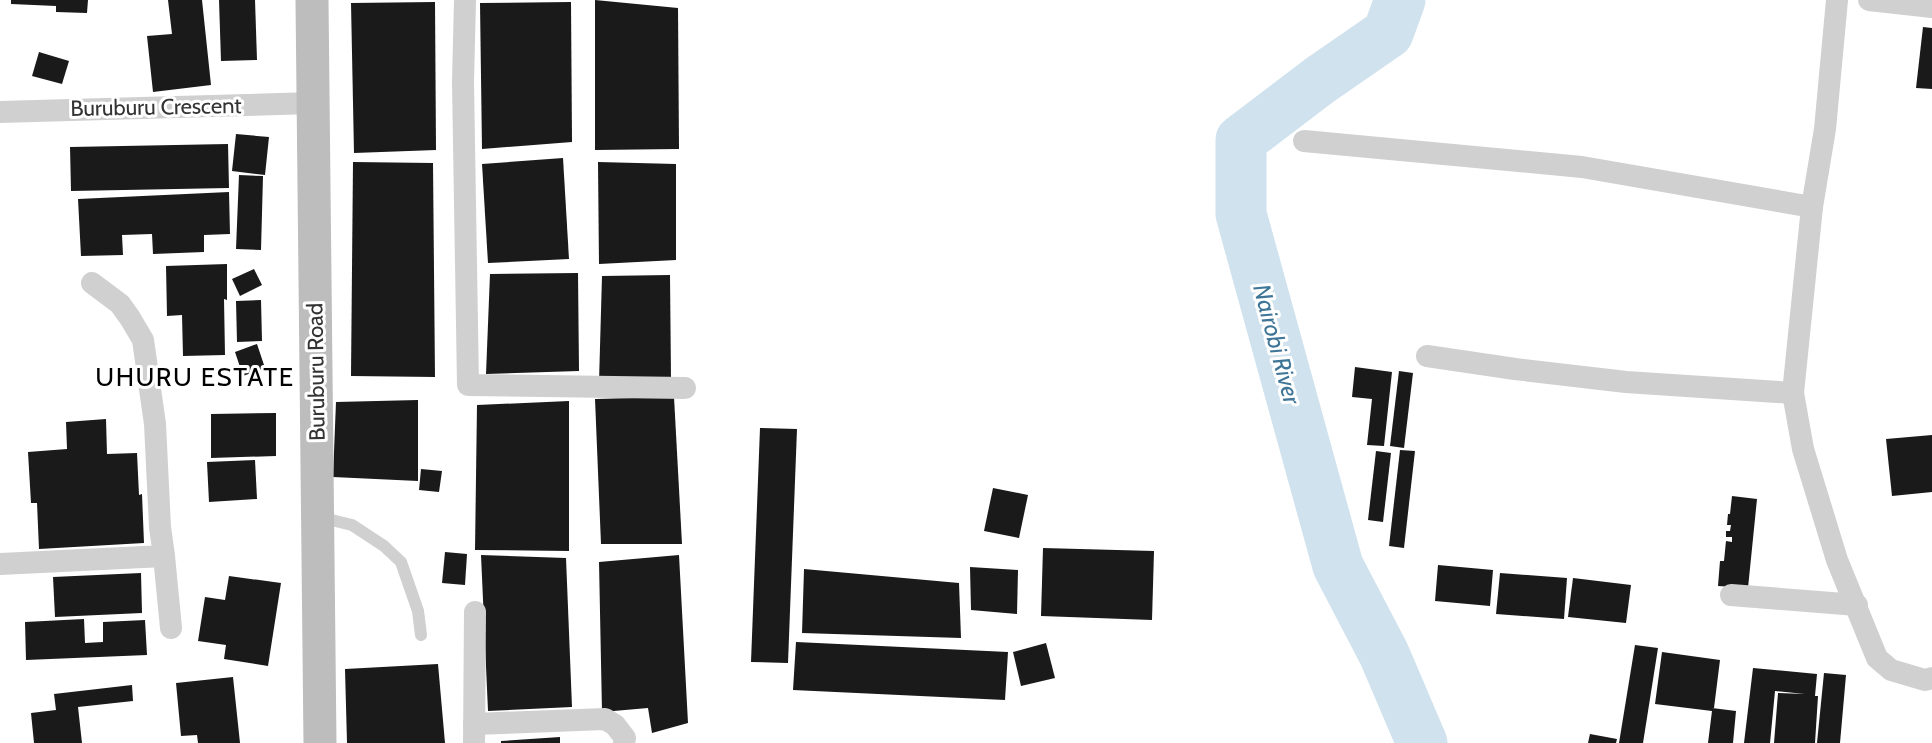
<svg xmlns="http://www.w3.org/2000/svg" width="1932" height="743" font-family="Cabin,sans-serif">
<rect width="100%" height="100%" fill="#fff"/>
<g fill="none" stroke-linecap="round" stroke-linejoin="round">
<!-- river -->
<polyline stroke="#cfe2ee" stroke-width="51" points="1400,0 1388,33 1320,80 1241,140 1241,214 1338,566 1384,654 1422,743"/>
</g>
<!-- building -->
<g fill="#1a1a1a">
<polygon points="11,0 88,0 87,13 56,12 56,6 11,4"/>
<polygon points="168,0 202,0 211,85 153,92 147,36 172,34"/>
<polygon points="219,0 255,0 257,60 221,61"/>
<polygon points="595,0 678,8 679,149 595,150"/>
<polygon points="435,2 436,150 354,153 351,3"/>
<polygon points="571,2 572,142 482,149 480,3"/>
<polygon points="1923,27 1932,28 1932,89 1916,88"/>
<polygon points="39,52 69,61 62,84 32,76"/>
<polygon points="236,134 269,137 265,175 232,171"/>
<polygon points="228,144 229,188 71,191 70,147"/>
<polygon points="563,158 569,259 488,263 482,164"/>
<polygon points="353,162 433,163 435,377 351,376"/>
<polygon points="598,162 676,164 676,260 599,264"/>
<polygon points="239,175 263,176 261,250 236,249"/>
<polygon points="229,192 230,234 204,235 204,252 153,254 152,234 122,235 123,255 81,256 78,199"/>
<polygon points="227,264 227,300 224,299 225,355 183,356 182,315 167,316 166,266"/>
<polygon points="254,269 262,285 240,296 232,279"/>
<polygon points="578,273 579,371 486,374 490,274"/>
<polygon points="670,275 671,379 599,382 602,276"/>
<polygon points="261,300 262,341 237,342 236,301"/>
<polygon points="257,344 265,368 243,376 235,352"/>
<polygon points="1355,367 1392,372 1384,446 1367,445 1372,399 1352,397"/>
<polygon points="1399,371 1413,373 1404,448 1390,446"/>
<polygon points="674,397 682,544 601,544 595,399"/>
<polygon points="418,400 418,481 333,477 336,402"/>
<polygon points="569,401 569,551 475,550 477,405"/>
<polygon points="276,413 276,456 211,458 211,414"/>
<polygon points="106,419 107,454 137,453 139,495 142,494 144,543 39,549 37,503 31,503 28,452 67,449 66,422"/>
<polygon points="760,428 797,429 788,663 751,662"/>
<polygon points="1932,435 1932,492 1892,496 1886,439"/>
<polygon points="1400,450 1415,451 1404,548 1389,546"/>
<polygon points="1376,451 1391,453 1383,522 1368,520"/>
<polygon points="255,460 257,499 209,502 207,462"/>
<polygon points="421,469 442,471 439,492 419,490"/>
<polygon points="993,488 1028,495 1019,538 984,531"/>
<polygon points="1732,496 1757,499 1748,588 1718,586 1720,561 1724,561 1726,541 1732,542 1732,537 1726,537 1726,531 1730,531 1731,525 1727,525 1728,514 1730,514"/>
<polygon points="1043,548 1154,551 1152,620 1041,616"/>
<polygon points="445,552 467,554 465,585 442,583"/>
<polygon points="481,555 566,558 572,707 488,711"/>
<polygon points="679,555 688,723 652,733 648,708 602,712 599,562"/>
<polygon points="1438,565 1493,570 1490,606 1435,601"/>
<polygon points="970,567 1018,570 1017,614 971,610"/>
<polygon points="804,569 959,583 961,638 802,633"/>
<polygon points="141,573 142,613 55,617 53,577"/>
<polygon points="1500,573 1567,578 1564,619 1496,614"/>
<polygon points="229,576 281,583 268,666 224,659 226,645 198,641 205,597 225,600"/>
<polygon points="1573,578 1631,585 1626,623 1568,617"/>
<polygon points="84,619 85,643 103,642 103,622 145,620 147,655 26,660 25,622"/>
<polygon points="796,642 1008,652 1005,700 793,690"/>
<polygon points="1046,643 1055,678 1021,686 1013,652"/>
<polygon points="1635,645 1658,648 1643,743 1619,743"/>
<polygon points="1662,652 1720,660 1714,708 1712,708 1736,711 1733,743 1708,743 1712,711 1655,704"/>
<polygon points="438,664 445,743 347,743 345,669"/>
<polygon points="1753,668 1817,674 1815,696 1818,696 1815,743 1774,743 1778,693 1805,694 1775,691 1770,743 1744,743"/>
<polygon points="1824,673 1846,675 1840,743 1817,743"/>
<polygon points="233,677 240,743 198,743 197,735 181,736 176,683"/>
<polygon points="132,685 133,701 78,707 82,743 34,743 31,713 56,710 54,694"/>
<polygon points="1590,734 1617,739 1616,743 1588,743"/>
<polygon points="560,737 560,743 501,743 501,741"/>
</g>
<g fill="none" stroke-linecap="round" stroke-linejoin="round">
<!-- lane -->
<polyline stroke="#d0d0d0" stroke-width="12" points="319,517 352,525 384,546 401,562 418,611 421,635"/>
<!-- street -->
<g stroke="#d0d0d0" stroke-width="22">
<polyline points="465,0 463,82 468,385 685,388"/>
<polyline points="1837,0 1825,129 1812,207 1793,393 1803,449 1837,560 1877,658 1891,670 1925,680 1932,678"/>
<polyline points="1869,0 1932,7"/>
<polyline points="0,112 313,103"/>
<polyline points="1304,141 1582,167 1812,207"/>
<polyline points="1427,356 1515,369 1626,382 1793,393"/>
<polyline points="164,556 171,628"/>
<polyline points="0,564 164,556 160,527 155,424 143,340 130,318 120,304 92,283"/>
<polyline points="1731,595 1857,605"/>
<polyline points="474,724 605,719 615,725 625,738 624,743"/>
<polyline points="474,743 475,612"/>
</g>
<!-- secondary -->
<polyline stroke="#bdbdbd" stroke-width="33" points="312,0 320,743"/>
</g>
<g text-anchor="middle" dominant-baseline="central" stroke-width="6" stroke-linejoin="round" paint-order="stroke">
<!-- street labels -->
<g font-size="22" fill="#333" stroke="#fff">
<text transform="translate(156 107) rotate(-1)">Buruburu Crescent</text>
<text transform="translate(316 372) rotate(-91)">Buruburu Road</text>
</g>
<!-- water labels -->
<g font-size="24" font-style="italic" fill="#3f7597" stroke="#fff">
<text transform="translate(1277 344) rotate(75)">Nairobi River</text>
</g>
<!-- quarter labels -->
<g font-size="26" letter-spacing="1.5" fill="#000" stroke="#fff">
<text x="195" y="377">UHURU ESTATE</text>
</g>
</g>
</svg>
